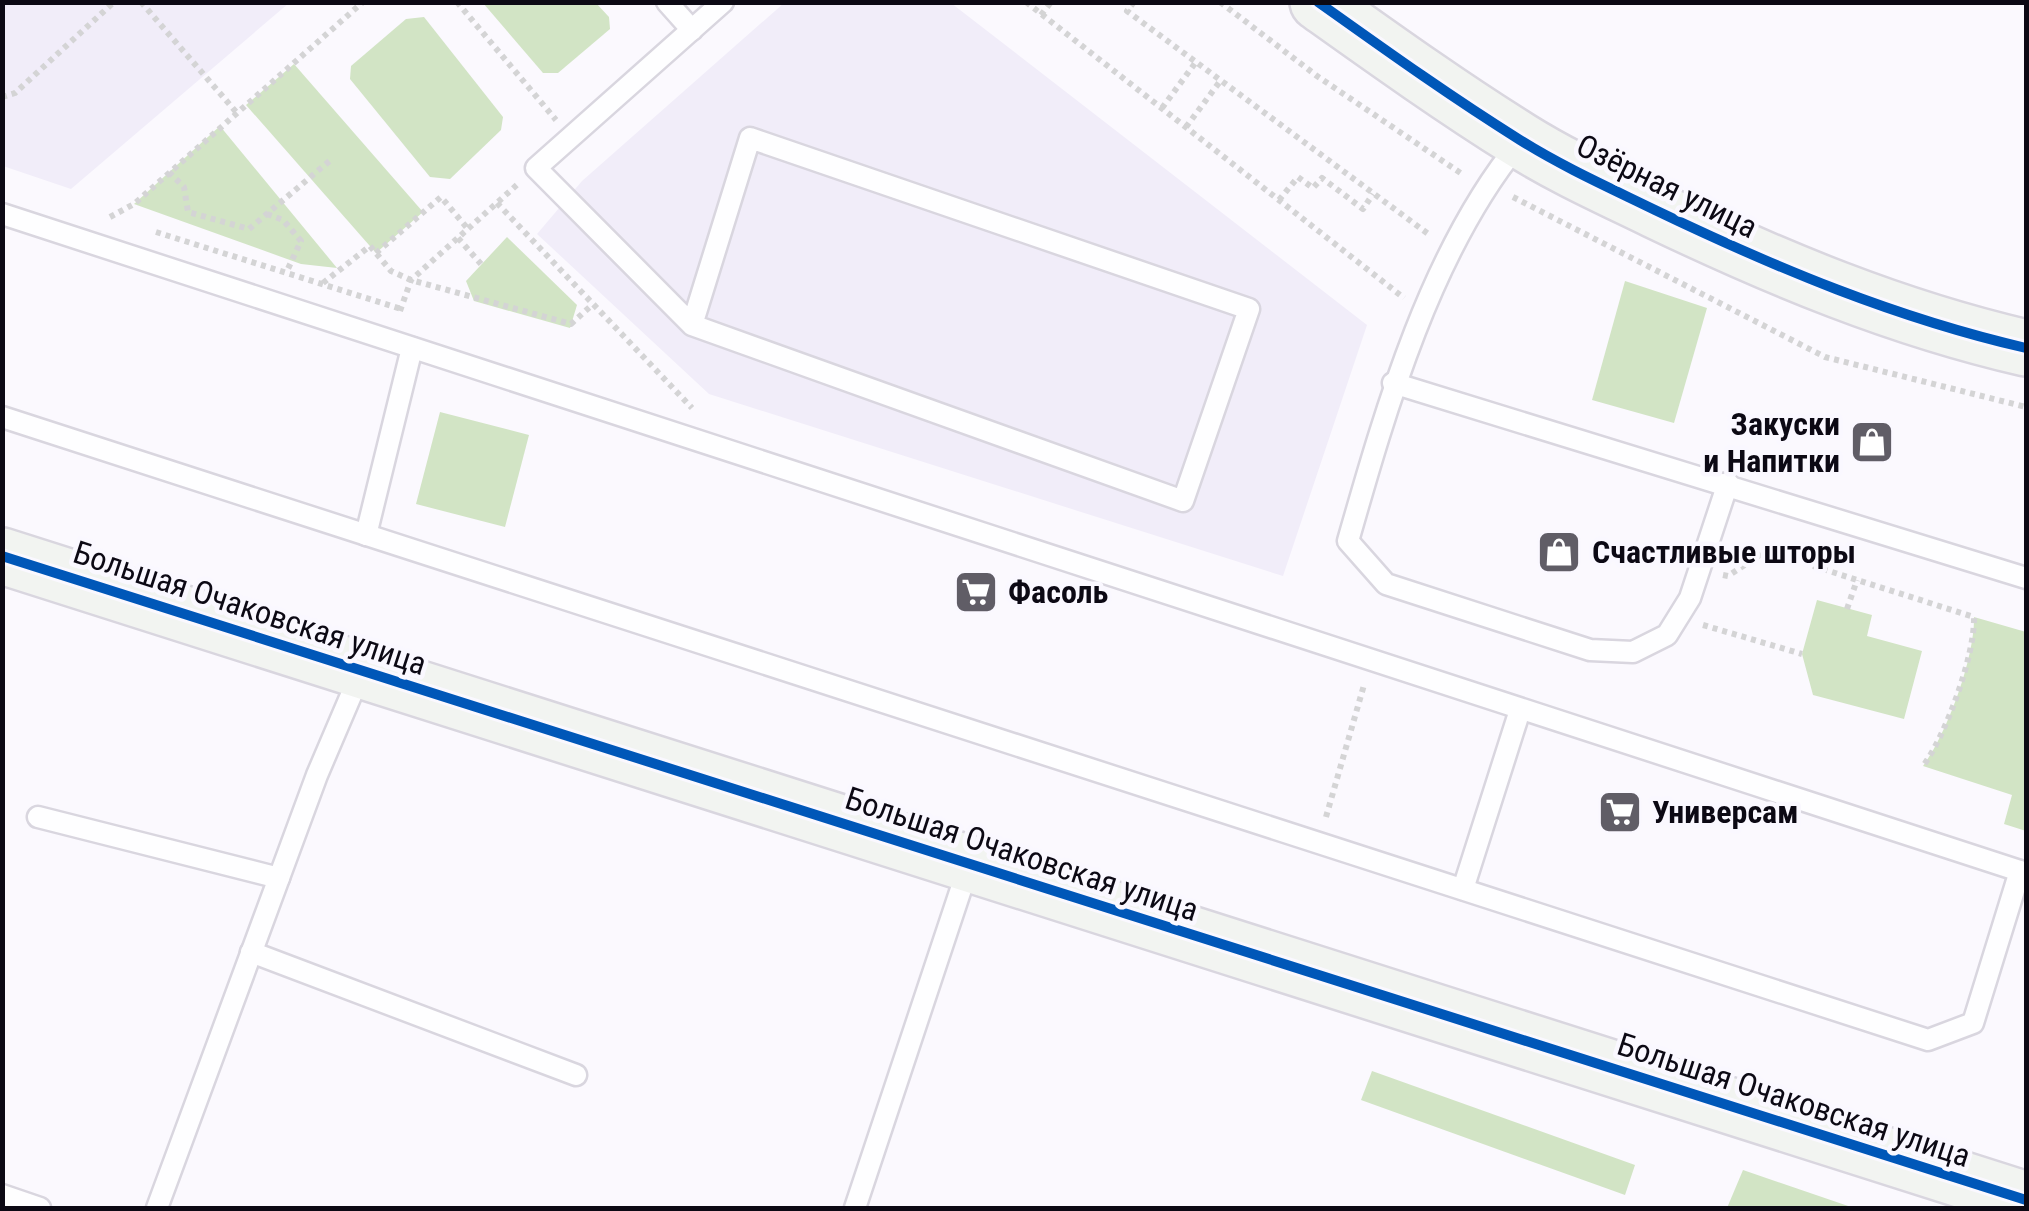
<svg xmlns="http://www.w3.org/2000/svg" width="2029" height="1211" font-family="'Roboto Condensed',sans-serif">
<rect width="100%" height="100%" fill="#fbf9fe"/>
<!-- built -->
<g fill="#f1edf9">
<polygon points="3,2 289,2 289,3 71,189 3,166"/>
<polygon points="784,3 951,3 1367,325 1283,576 709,394 537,234 582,181"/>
</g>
<!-- green -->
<g fill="#d2e4c5">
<polygon points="483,3 596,3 609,17 610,29 558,73 543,73"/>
<polygon points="424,17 503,117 501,130 450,179 430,177 350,79 351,66 406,19"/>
<polygon points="294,64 423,212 376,253 246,105"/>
<polygon points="220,126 337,268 301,264 134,204"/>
<polygon points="507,237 577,305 570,328 474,301 466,281"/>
<polygon points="1625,281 1707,308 1674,423 1592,400"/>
<polygon points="440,412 529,435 505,527 416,504"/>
<polygon points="1817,600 1872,615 1867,636 1922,651 1904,719 1813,695 1802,654"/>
<path d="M1974,617l52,15v199l-22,-7 8,-29 -89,-29c24,-32 52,-109 51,-149z"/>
<polygon points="1372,1071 1635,1165 1625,1195 1361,1100"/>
<polygon points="1743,1170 1854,1208 1727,1208"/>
</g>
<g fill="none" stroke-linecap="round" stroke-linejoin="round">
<!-- lane casing -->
<g stroke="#d9d6df" stroke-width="25">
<g id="lane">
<polyline points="667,2 692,30"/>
<path d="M1520,142c-89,108 -134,266 -172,399l38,43 204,66 43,2 34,-17 23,-37 38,-115"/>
<polyline points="2,214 2026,873"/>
<polyline points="692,325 750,138 1249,309 1183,501 692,325 536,168 723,2"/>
<polyline points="1393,383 2026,578"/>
<polyline points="2,417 1928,1040 1973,1023 2020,871"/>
<polyline points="366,535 412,348"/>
<polyline points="38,817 279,878"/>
<polyline points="1463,889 1520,710"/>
<polyline points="251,952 576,1075"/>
<polyline points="2,1195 40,1208"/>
<polyline points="157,1208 317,775 361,672"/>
<polyline points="855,1208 969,865"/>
</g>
</g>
<!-- secondary casing -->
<g stroke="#d9d6df" stroke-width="60">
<g id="secondary">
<path d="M1318,2c66,47 133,95 202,138 43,27 90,48 135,70 121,58 241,108 371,138"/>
<polyline points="2,556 2026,1200"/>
</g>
</g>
<!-- path -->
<g stroke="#d4d4d5" stroke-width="6" stroke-dasharray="5 5" stroke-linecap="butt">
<polyline points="141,2 237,113"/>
<polyline points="457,2 556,120"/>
<polyline points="1026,2 1404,298"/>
<polyline points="1134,2 1127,11 1431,236"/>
<polyline points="1220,2 1317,76 1462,174"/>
<polyline points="1041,15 1051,2"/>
<polyline points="2,97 15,93 114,2"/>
<polyline points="1162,108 1196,62"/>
<polyline points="1186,127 1221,80"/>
<polyline points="169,172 184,187 188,212 249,229 333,158"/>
<polyline points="1513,197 1825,357 2026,407"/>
<polyline points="1279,200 1298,177 1313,188 1322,178 1363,209 1373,194"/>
<polyline points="497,203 692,408"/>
<polyline points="267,214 283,220 301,241 286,273"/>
<polyline points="110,217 134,204 363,2"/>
<polyline points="156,232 401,309"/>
<polyline points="458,238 481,264"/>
<polyline points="376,253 441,197 468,229"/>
<polyline points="323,283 370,246 391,271 411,280 571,324 593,304"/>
<polyline points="400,311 411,280 519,183"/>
<path d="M1723,575l5,1 38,-25 208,66c1,38 -28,118 -51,149"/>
<polyline points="1847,609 1857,580"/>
<polyline points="1703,625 1802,654"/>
<polyline points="1326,817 1364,685"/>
</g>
<!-- lane -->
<use href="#lane" stroke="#fefeff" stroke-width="20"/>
<!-- secondary -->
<use href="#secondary" stroke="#f2f4f1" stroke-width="55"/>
<!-- cycleway casing -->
<g stroke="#faf8ff" stroke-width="16">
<g id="cycleway">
<path d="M1318,2c66,47 133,95 202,138 43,27 90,48 135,70 121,58 241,108 371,138"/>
<polyline points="2,556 2026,1200"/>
</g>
</g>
<!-- cycleway -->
<use href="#cycleway" stroke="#0057b8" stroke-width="10"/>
</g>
<!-- icons -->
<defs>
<g id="shop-square" transform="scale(2.25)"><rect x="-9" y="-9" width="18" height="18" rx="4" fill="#605d66" stroke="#faf8ff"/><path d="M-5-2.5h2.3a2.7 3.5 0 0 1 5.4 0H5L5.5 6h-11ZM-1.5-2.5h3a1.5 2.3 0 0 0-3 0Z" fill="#fff"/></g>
<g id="supermarket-square" transform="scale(2.25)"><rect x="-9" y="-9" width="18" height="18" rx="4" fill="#605d66" stroke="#faf8ff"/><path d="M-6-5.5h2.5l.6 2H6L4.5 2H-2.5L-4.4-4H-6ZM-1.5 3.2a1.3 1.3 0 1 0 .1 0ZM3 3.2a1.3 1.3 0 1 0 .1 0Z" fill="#fff"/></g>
</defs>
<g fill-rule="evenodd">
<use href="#shop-square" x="1872" y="442"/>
<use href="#shop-square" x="1559" y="552"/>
<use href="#supermarket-square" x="976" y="592"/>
<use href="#supermarket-square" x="1620" y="812"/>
</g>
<g text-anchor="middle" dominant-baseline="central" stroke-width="9" stroke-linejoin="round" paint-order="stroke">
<!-- street labels -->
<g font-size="32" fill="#0c0914" stroke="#faf8ff">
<text transform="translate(1667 186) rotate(26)">Озёрная улица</text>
<text transform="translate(250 608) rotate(18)">Большая Очаковская улица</text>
<text transform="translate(1022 854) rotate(18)">Большая Очаковская улица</text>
<text transform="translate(1794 1100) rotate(18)">Большая Очаковская улица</text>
</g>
<!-- poi labels -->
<g font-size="32" font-weight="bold" fill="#0c0914" stroke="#faf8ff" text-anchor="start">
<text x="1840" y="424" text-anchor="end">Закуски<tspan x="1840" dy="37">и Напитки</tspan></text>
<text x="1592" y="552">Счастливые шторы</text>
<text x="1008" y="592">Фасоль</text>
<text x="1652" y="812">Универсам</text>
</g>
</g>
<!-- border -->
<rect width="2029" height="1211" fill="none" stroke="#0c0914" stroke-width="10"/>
</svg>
